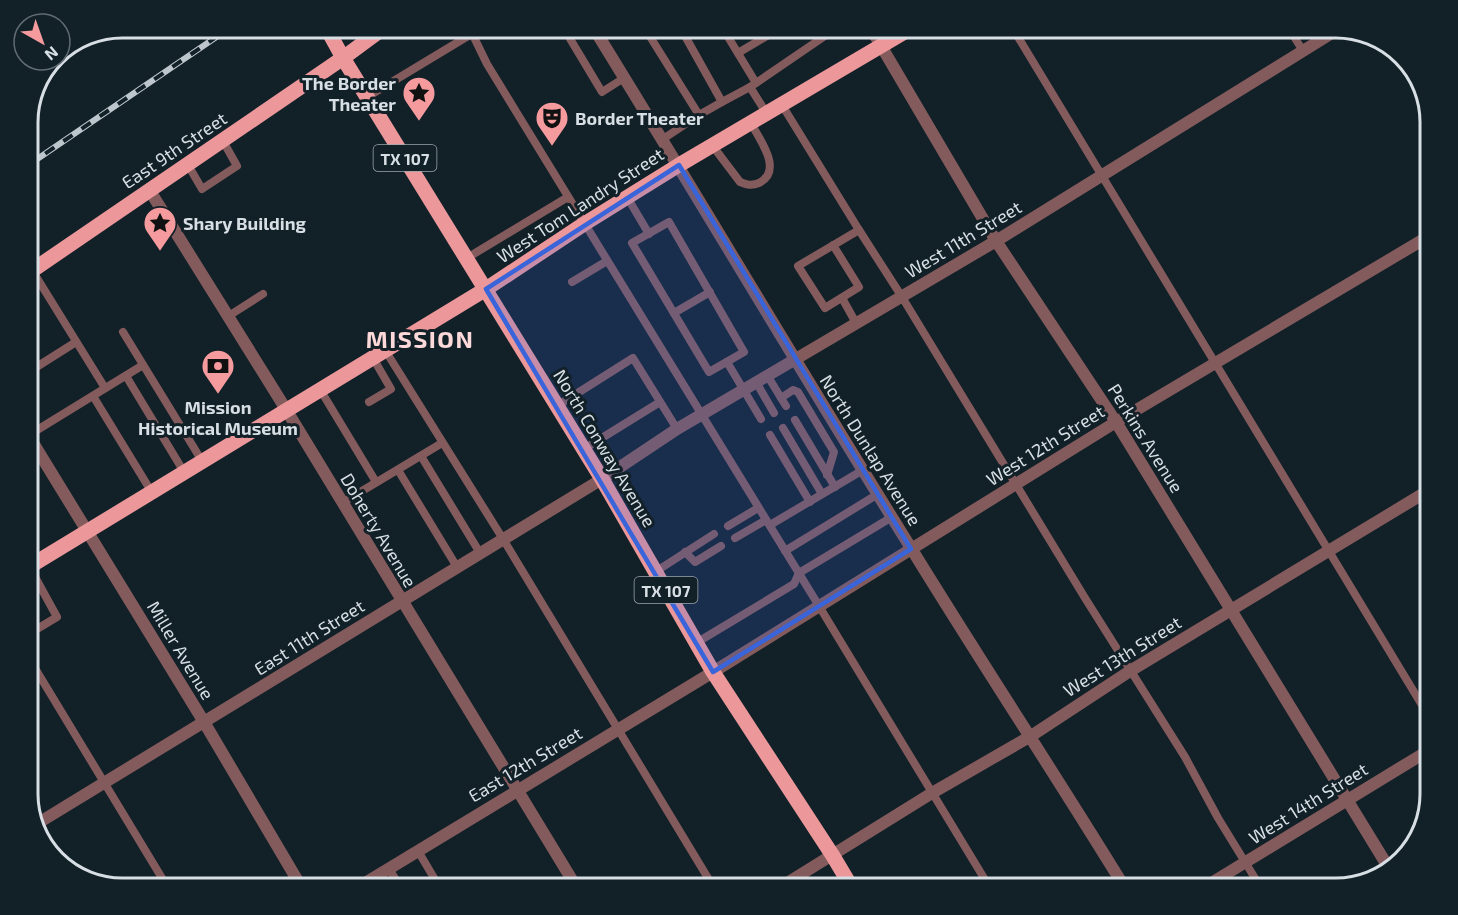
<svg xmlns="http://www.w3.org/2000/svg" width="1458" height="915" font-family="'Exo 2',sans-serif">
<rect width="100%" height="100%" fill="#122028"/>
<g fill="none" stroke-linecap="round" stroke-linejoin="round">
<!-- lane -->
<g stroke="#845b5c" stroke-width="8">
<polyline points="469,27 487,64 520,118 819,606 990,888"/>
<polyline points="563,27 602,92 624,78"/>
<polyline points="644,27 699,115 663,139"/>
<polyline points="680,27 722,102 750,87"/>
<polyline points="722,27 756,83 750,87 767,114"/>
<polyline points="1012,27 1431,720"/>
<polyline points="1288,27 1303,51"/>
<polyline points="738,53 782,27"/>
<polyline points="756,83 838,27"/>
<polyline points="367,97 483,27"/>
<polyline points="782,105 859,230 798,266 825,308 859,287 833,245"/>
<polyline points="699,115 722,102"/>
<path d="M712,145l28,37c7,3 12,4 19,1 25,-13 0,-44 -8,-60"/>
<polyline points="188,165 202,189 237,166 223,141"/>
<polyline points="627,197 649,234"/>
<polygon points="669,222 744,352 709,372 632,243"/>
<polyline points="859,230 902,297 1085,598 1185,757 1218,818 1261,888"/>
<polyline points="1421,240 1431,257"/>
<polyline points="467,258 568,197"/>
<polyline points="32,270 105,388"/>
<polyline points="572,282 607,261"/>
<polyline points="842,298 856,323"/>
<polyline points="674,313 710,292"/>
<polyline points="227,317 263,294"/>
<polyline points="123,332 202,461"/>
<polyline points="385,350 503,539 714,888"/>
<polyline points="727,362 761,419"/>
<polyline points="27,373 76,342"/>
<polyline points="767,375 786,406"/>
<polyline points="126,376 184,472"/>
<polyline points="756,382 774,413"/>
<polyline points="321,391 376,482"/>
<polyline points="93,396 151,491"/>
<polyline points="781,398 793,390 798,392 834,452 827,475"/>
<polyline points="369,402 391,389 373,358"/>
<polyline points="557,406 633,358 677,429"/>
<polyline points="795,420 835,487"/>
<polyline points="783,428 822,494"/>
<polyline points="29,435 143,365"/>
<polyline points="770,435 810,502"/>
<polyline points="584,449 660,402"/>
<polyline points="421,456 480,553"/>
<polyline points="398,470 457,567"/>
<polyline points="342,503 442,443"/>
<polyline points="770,525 863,470"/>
<polyline points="728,526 758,508"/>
<polyline points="735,538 766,520"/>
<polyline points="785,551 878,494"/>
<polyline points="685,552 695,562 721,546"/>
<polyline points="655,572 714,534"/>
<polyline points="27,635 57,617 29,566"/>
<polyline points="696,643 794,584 799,573 892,517"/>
<polyline points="27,655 168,888"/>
<polyline points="418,851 440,888"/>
<polyline points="389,869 401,888"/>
</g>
<!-- street -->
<g stroke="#845b5c" stroke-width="12">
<path d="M593,27c107,173 210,348 318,521 70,114 144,226 214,340"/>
<polyline points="870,27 996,241 1116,422 1390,870"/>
<polyline points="150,191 287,411 577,888"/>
<polyline points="27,433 204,722 302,888"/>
<polyline points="35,825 602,479 677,429 996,241 1340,28"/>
<polyline points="357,888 713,672 1116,422 1431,235"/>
<polyline points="779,888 932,793 1031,736 1130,671 1431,489"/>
<polyline points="1203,888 1431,749"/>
</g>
<!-- primary -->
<g stroke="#ec979a" stroke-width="15">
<polyline points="326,27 343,58 602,479 713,672 833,856 852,888"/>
<polyline points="27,274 343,58 385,27"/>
<polyline points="27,568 486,289 584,224 679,165 913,27"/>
</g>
<!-- rail casing -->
<g stroke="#bdc6cc" stroke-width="6">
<polyline id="rail" points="27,166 231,27"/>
</g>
<!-- rail -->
<use href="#rail" stroke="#122028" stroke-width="4" stroke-dasharray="11" stroke-linecap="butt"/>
</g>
<!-- marked area -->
<path fill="#3964da" fill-opacity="0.2" stroke="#3964da" stroke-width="4.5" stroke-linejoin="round" d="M679,165l232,384 -198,123 -227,-383z"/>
<!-- icons -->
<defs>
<g id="sight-pin" transform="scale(1.725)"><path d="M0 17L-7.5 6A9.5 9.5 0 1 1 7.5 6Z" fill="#f59b9e" stroke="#122028"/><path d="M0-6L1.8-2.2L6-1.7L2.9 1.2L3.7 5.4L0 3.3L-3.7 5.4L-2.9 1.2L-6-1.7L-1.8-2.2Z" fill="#111"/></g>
<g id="theatre-pin" transform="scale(1.725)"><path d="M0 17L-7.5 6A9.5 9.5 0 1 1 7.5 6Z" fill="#f59b9e" stroke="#122028"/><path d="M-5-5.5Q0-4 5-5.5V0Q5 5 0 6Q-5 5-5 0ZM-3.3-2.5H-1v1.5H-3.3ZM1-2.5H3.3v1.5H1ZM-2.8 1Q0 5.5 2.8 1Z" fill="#111"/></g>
<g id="bank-pin" transform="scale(1.725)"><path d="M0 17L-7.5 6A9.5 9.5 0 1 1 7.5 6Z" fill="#f59b9e" stroke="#122028"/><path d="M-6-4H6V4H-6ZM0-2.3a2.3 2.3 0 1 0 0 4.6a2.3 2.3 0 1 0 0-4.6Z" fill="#111"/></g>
</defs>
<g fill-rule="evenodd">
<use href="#sight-pin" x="419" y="93"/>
<use href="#theatre-pin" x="552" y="118"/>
<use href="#sight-pin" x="160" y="223"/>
<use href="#bank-pin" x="218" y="366"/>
</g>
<g text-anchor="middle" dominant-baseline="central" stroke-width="6" stroke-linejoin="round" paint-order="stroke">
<!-- shield labels -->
<g fill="#122028" stroke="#9ca6ac" stroke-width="1.5">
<rect x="373.5" y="145" width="63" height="26" rx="4.5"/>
<rect x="634.5" y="577" width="63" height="26" rx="4.5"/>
</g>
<g font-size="16" font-weight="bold" fill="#d7dfe5">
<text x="405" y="158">TX 107</text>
<text x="666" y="590">TX 107</text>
</g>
<!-- poi labels -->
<g font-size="18" font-weight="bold" fill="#d7dfe5" stroke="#122028" text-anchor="start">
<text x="396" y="83" text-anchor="end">The Border<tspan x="396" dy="21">Theater</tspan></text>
<text x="575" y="118">Border Theater</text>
<text x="183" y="223">Shary Building</text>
<text x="218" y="407" text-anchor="middle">Mission<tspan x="218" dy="21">Historical Museum</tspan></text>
</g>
<!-- street labels -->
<g font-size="18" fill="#d7dfe5" stroke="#122028">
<text transform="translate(174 150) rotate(-34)">East 9th Street</text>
<text transform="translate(580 205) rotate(-33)">West Tom Landry Street</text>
<text transform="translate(963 239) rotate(-31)">West 11th Street</text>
<text transform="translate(1146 438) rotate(58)">Perkins Avenue</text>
<text transform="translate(1045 445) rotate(-32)">West 12th Street</text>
<text transform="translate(605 448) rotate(59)">North Conway Avenue</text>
<text transform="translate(871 450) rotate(58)">North Dunlap Avenue</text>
<text transform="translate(379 530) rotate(59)">Doherty Avenue</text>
<text transform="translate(309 637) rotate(-32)">East 11th Street</text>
<text transform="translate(181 650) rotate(59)">Miller Avenue</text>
<text transform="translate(1122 656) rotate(-32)">West 13th Street</text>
<text transform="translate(525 764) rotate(-31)">East 12th Street</text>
<text transform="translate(1308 803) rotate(-32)">West 14th Street</text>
</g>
<!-- district labels -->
<g font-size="24" font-weight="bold" letter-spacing="1.5" fill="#fdd9d9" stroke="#122028">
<text x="420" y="338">MISSION</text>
</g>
</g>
<!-- crop -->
<path d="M0 0H1458V915H0ZM122 38H1336A84 84 0 0 1 1420 122V794A84 84 0 0 1 1336 878H122A84 84 0 0 1 38 794V122A84 84 0 0 1 122 38Z" fill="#122028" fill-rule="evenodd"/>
<path fill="none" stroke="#d7dfe5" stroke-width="3" d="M122 38H1336A84 84 0 0 1 1420 122V794A84 84 0 0 1 1336 878H122A84 84 0 0 1 38 794V122A84 84 0 0 1 122 38Z"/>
<!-- north arrow -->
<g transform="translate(42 42) rotate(140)"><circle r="28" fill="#122028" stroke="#616c74" stroke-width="1.5"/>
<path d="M0-4.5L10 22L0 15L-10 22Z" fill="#f59b9e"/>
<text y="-9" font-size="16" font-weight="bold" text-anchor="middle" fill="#d7dfe5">N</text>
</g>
</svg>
